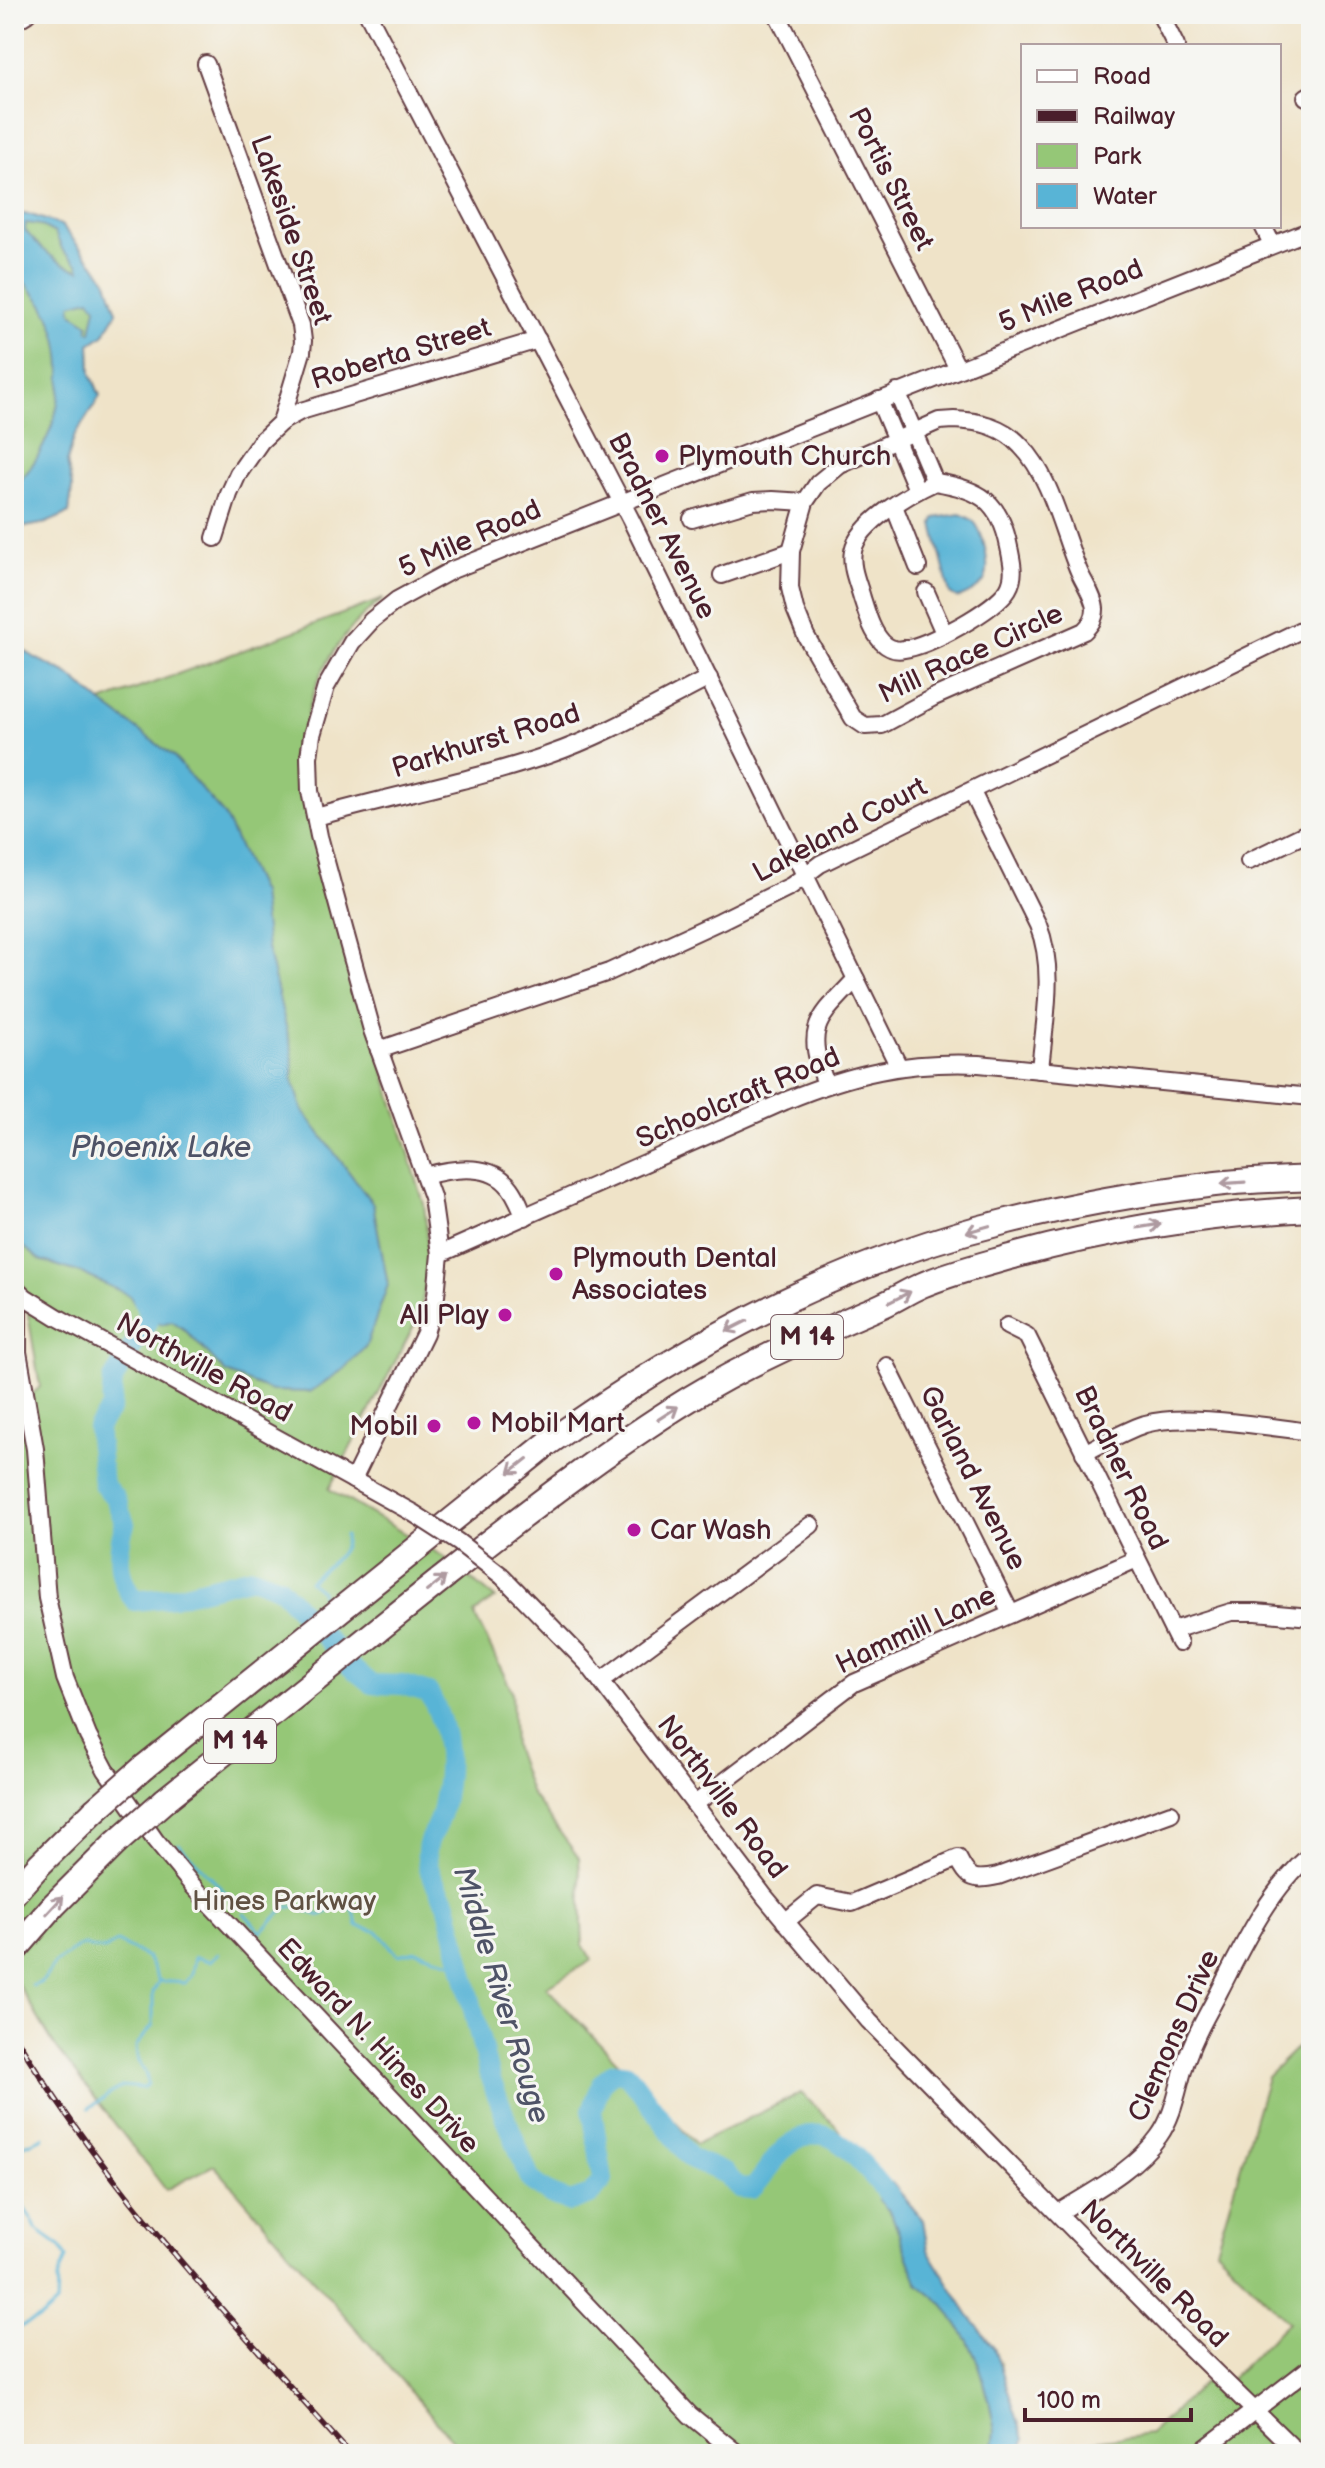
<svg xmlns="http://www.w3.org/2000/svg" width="1325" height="2468" font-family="'Balsamiq Sans',sans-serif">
<rect width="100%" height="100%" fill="#f6f6f2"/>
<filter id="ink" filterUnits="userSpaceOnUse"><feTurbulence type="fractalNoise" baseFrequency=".0125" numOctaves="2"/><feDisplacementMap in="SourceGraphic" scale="16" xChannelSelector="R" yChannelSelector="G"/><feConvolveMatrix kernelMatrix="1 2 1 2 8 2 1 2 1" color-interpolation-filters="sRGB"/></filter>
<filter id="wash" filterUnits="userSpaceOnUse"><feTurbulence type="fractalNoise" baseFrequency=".006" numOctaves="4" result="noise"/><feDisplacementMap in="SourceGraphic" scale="32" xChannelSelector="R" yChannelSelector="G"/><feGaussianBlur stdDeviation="1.8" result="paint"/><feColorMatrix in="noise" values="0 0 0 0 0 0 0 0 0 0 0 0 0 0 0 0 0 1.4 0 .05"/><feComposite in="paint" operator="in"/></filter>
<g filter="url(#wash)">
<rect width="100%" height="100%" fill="#efe3c8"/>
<!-- green -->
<g fill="#95c777" stroke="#707351" stroke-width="2">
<polygon points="14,213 31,215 61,225 106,279 117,312 103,335 90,344 91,374 100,396 74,437 67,462 72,487 69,513 46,523 14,529"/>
<path d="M383,599c-72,55 -92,134 -75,220l116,385c5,41 5,72 -5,112l-90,173 112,66 54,43 -21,16 38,77 2,55 16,46 49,66 4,87 9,15 -46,27 150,157 105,-51 34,32 165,238 15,88 135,-17 55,-52 11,11 72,-71 -72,-73 51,-172 44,-43v420h-846l-251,-289 -48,25 -111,-144 -41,-68v-567l26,-24 -19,-116 -7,-6v-621l23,15 31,15 33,28z"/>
</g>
<!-- water -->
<g fill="#58b4d6" stroke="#516a80" stroke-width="2" fill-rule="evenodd">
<path d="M14,213l17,2 30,10 45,54 11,33 -14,23 -13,9 1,30 9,22 -26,41 -7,25 5,25 -3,26 -23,10 -32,6v-42c45,-44 63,-125 30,-181 -6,-10 -28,-31 -30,-38 -3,-11 0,-43 0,-55zM26,223l14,2 15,8 8,18 15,13 2,6c-20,-3 -43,-25 -55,-40zM90,299l6,8 -5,25 -3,-1 1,-7 -17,-11 -1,-9z"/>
<path d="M960,514c4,2 8,3 12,6 11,9 20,48 12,61 -4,7 -19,15 -27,17l-7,-4 -17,-70 2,-6z"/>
<polygon points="14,644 37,659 68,674 101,702 173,756 224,815 261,893 267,948 292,1051 293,1080 303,1111 373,1204 388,1285 366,1346 344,1369 310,1392 271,1391 226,1373 185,1330 172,1321 162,1324 139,1311 129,1295 81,1273 40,1260 14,1239"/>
<polygon points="875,2179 892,2183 923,2220 928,2250 968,2314 994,2348 1024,2439 1021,2454 992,2454 995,2432 989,2400 979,2365 968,2341 944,2305 918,2284 891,2213 879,2200"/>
</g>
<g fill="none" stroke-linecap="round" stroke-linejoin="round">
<!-- stream -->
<g stroke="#58b4d6" stroke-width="3">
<path d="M306,1617l17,-15 -2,-11 -12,-10c12,-12 40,-27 36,-45"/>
<polyline points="179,1844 236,1904"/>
<polyline points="244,1913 261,1932 286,1907 297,1907 320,1916 344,1904 354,1910 357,1926 377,1931 398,1955 416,1951 462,1965"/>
<polyline points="159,1981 185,1983 192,1974 195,1957 210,1961 218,1954"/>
<polyline points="32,1986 42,1982 56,1962 79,1947 84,1945 96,1949 105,1949 117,1942 147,1957 159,1981"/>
<path d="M89,2108l33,-22 22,2 4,-4c-1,-14 -12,-21 -12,-38l17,-21v-33l6,-11"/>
<path d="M14,2329l27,-11 16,-14 1,-25 8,-21 -5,-11 -25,-18c-3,-11 -8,-14 -13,-23 -8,-13 -8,-45 -4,-59l25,-10"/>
</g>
<!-- river -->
<path stroke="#58b4d6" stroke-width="20" d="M141,1294l9,23 -37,63 -2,28 -14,20 6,56 12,14 10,26c-9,27 -8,54 10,77l38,-4 79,-20 27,10 54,59 10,15 29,23 31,1 26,8c22,41 22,74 12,119 -2,10 -8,19 -12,29 -8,21 7,45 18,62l42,172 41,104 21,16 19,7 20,-7 13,-15 -11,-70 10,-28 12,-10 14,2 62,84 36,16 13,14 13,1c12,-12 20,-28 31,-39 10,-9 26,-18 40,-15 23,4 53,45 68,63"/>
</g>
</g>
<g filter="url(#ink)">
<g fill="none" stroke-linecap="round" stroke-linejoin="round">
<!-- minor casing -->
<g stroke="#633c43" stroke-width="20">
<g id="minor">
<polyline points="368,14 630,518 899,1067"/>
<polyline points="777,14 958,369"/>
<polyline points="1160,14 1176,46"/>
<polyline points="14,22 27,14"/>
<polyline points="206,64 301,325 303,341 302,352 281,422 261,441 238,474 229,494 215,538"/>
<polyline points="1306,97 1311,94"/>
<polyline points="1263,226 1272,244"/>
<polyline points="897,392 935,482"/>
<polyline points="879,400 917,490"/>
<path d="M954,420c25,1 49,6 67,26 30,30 41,85 57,123 5,13 16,27 17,40 0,10 -5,16 -11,22l-150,66 -52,28 -17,1 -12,-8 -47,-82 -11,-27 -5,-21 1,-37 14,-49 13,-19 22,-18 99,-44z"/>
<polyline points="281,422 301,411 538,340"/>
<path d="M935,482c45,7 65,19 74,65 3,15 7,29 -1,42 -13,21 -79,57 -104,60 -8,2 -16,-1 -22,-7 -11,-12 -15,-29 -20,-44 -4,-15 -12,-31 -9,-47 5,-28 58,-58 82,-69z"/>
<polyline points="894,506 918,567"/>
<polyline points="692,519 753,501 773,500 805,502"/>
<polyline points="722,575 791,551"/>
<polyline points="926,592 944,633"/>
<path d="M972,792l66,133c18,44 6,98 2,145"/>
<path d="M316,817c77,-22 156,-36 232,-62 56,-19 108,-50 161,-77"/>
<polyline points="1249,861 1311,831"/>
<polyline points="379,1050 609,972 720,921 791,886 820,864 1311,625"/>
<path d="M826,1084c-22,-57 -9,-64 30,-105"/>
<path d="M425,1176c25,-7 61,-13 81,7 9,8 14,23 19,34"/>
<path d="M440,1254l345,-153c68,-28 120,-40 194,-37l332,33"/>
<polyline points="14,1287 25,1297 59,1318 413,1513"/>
<polyline points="18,1291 18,1352 35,1449 47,1598 65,1678 88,1736 106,1770 155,1840 193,1886 690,2415 738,2454"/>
<polyline points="1007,1326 1027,1336 1179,1643"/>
<polyline points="887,1366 1011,1614"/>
<path d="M1084,1453c20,-10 40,-22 61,-29 42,-12 121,3 166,8"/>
<polyline points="353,1480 425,1333 436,1296 440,1254 432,1197 372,1030 345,932 319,836 310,791 309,757 312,735 326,687 352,642 372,620 397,600 452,570 1311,230"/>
<polyline points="502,1576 587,1663 765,1897 869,2021 1173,2331 1299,2454"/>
<polyline points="1173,1630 1231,1612 1256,1612 1311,1617"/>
<polyline points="601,1681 811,1525"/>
<polyline points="695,1804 854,1683 1137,1559"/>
<path d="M785,1922l32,-26 35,7 106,-45c11,22 16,23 40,18l173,-63"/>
<path d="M1058,2213c35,-22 76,-42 101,-77 18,-25 19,-58 31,-86 8,-21 20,-40 30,-60 24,-47 50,-101 91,-136"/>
<polyline points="1198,2454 1311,2367"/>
</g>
</g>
<!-- highway casing -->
<g stroke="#633c43" stroke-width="28">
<g id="highway">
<path d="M143,1768l404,-324c137,-99 292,-182 457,-222 67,-17 136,-29 204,-37 34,-5 69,-5 103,-7"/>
<path d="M165,1800c92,-73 183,-146 274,-219 82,-64 163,-128 252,-183 60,-37 125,-64 190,-92 14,-6 27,-15 41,-21 30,-13 64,-21 95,-30 96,-26 195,-41 294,-46"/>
<polyline points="14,1893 40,1864 94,1811"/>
<polyline points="14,1951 54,1905 116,1843"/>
</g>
</g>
<!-- minor -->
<use href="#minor" stroke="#fff" stroke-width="16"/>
<!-- highway -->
<use href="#highway" stroke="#fff" stroke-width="24"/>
<!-- rail casing -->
<g stroke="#4a1f2b" stroke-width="6">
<path id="rail" d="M14,2034c93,155 217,285 336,420"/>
</g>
<!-- rail -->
<use href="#rail" stroke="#f6f6f2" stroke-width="3" stroke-dasharray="9" stroke-linecap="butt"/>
<!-- minor-bridge casing -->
<g stroke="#633c43" stroke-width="20" stroke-linecap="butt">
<polyline id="minor-bridge" points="413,1513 458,1542 502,1576"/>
</g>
<!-- highway-bridge casing -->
<g stroke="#633c43" stroke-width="28" stroke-linecap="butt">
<g id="highway-bridge">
<polyline points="94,1811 143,1768"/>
<polyline points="116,1843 165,1800"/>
</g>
</g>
<!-- minor-bridge -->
<use href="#minor-bridge" stroke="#fff" stroke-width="16"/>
<!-- highway-bridge -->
<use href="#highway-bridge" stroke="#fff" stroke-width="24"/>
</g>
<!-- one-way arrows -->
<defs><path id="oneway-shaft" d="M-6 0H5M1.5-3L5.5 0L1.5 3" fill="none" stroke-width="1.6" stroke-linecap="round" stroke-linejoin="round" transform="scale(2)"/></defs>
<g stroke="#ae9aa0">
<use href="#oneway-shaft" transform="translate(1233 1183) rotate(176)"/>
<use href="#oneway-shaft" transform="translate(1149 1226) rotate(-9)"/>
<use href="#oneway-shaft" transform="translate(978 1229) rotate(164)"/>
<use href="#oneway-shaft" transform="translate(900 1297) rotate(-27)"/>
<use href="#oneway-shaft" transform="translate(737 1326) rotate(153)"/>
<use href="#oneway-shaft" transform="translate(668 1413) rotate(-33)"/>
<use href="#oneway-shaft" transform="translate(518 1466) rotate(142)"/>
<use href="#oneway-shaft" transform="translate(436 1584) rotate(-38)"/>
<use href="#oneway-shaft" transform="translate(55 1905) rotate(-47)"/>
</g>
</g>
<!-- markers -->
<g fill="#b5179e" stroke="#f6f6f2" stroke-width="3">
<circle cx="662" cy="456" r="8"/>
<circle cx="556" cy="1274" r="8"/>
<circle cx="505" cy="1315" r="8"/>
<circle cx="474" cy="1423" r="8"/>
<circle cx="434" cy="1426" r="8"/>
<circle cx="634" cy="1530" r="8"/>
</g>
<g text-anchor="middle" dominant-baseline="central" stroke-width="6" stroke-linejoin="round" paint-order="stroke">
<!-- shield labels -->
<g fill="#f6f6f2" stroke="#7e6067" stroke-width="2">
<rect x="771" y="1315" width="72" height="44" rx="6"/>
<rect x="204" y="1719" width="72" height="44" rx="6"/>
</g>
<g font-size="26" font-weight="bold" fill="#4a1f2b">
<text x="807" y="1337">M 14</text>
<text x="240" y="1741">M 14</text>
</g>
<!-- street labels -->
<g font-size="28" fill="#4a1f2b" stroke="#f6f6f2">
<text transform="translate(891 179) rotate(63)">Portis Street</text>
<text transform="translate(291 230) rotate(71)">Lakeside Street</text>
<text transform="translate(1071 296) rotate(-22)">5 Mile Road</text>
<text transform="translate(401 354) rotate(-17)">Roberta Street</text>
<text transform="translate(662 526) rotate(63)">Bradner Avenue</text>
<text transform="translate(470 539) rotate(-24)">5 Mile Road</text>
<text transform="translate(971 654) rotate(-25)">Mill Race Circle</text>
<text transform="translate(486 741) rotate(-17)">Parkhurst Road</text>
<text transform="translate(840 830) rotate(-28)">Lakeland Court</text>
<text transform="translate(738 1098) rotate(-23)">Schoolcraft Road</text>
<text transform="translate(204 1368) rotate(29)">Northville Road</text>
<text transform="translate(1121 1468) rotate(64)">Bradner Road</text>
<text transform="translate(973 1478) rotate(63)">Garland Avenue</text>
<text transform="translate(916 1630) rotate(-25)">Hammill Lane</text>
<text transform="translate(722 1797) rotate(53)">Northville Road</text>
<text transform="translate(1174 2036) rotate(-66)">Clemons Drive</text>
<text transform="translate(378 2046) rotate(47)">Edward N. Hines Drive</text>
<text transform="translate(1154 2274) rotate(45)">Northville Road</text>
</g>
<!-- poi labels -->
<g font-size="28" fill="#4a1f2b" stroke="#f6f6f2" text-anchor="start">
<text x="678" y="456">Plymouth Church</text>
<text x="572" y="1258">Plymouth Dental<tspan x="572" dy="32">Associates</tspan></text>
<text x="489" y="1315" text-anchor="end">All Play</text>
<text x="490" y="1423">Mobil Mart</text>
<text x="418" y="1426" text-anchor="end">Mobil</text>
<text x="650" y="1530">Car Wash</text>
</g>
<!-- park labels -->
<g font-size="28" fill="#605142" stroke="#f6f6f2">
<text x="284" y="1901">Hines Parkway</text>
</g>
<!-- water labels -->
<g font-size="30" font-style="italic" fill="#4f5367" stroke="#f6f6f2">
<text x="161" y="1148">Phoenix Lake</text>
<text transform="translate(501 1995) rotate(73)">Middle River Rouge</text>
</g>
</g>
<!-- margin -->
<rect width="1325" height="2468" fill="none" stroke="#f6f6f2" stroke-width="48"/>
<!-- legend -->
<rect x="1021" y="44" width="260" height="184" fill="#f6f6f2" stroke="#b1a0a2" stroke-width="2"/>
<rect x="1037" y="70" width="40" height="12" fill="#ffffff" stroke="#b1a0a2" stroke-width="2"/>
<text x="1093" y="84" font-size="24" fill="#4a1f2b">Road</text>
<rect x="1037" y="110" width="40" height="12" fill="#4a1f2b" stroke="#b1a0a2" stroke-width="2"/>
<text x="1093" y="124" font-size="24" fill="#4a1f2b">Railway</text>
<rect x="1037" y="144" width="40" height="24" fill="#95c777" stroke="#b1a0a2" stroke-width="2"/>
<text x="1093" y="164" font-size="24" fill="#4a1f2b">Park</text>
<rect x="1037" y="184" width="40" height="24" fill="#58b4d6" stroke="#b1a0a2" stroke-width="2"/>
<text x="1093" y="204" font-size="24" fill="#4a1f2b">Water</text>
<!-- scale -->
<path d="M1025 2408v12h166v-12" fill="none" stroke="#4a1f2b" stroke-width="4"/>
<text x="1037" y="2408" font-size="24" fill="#4a1f2b" stroke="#f6f6f2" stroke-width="6" paint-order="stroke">100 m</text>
</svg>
